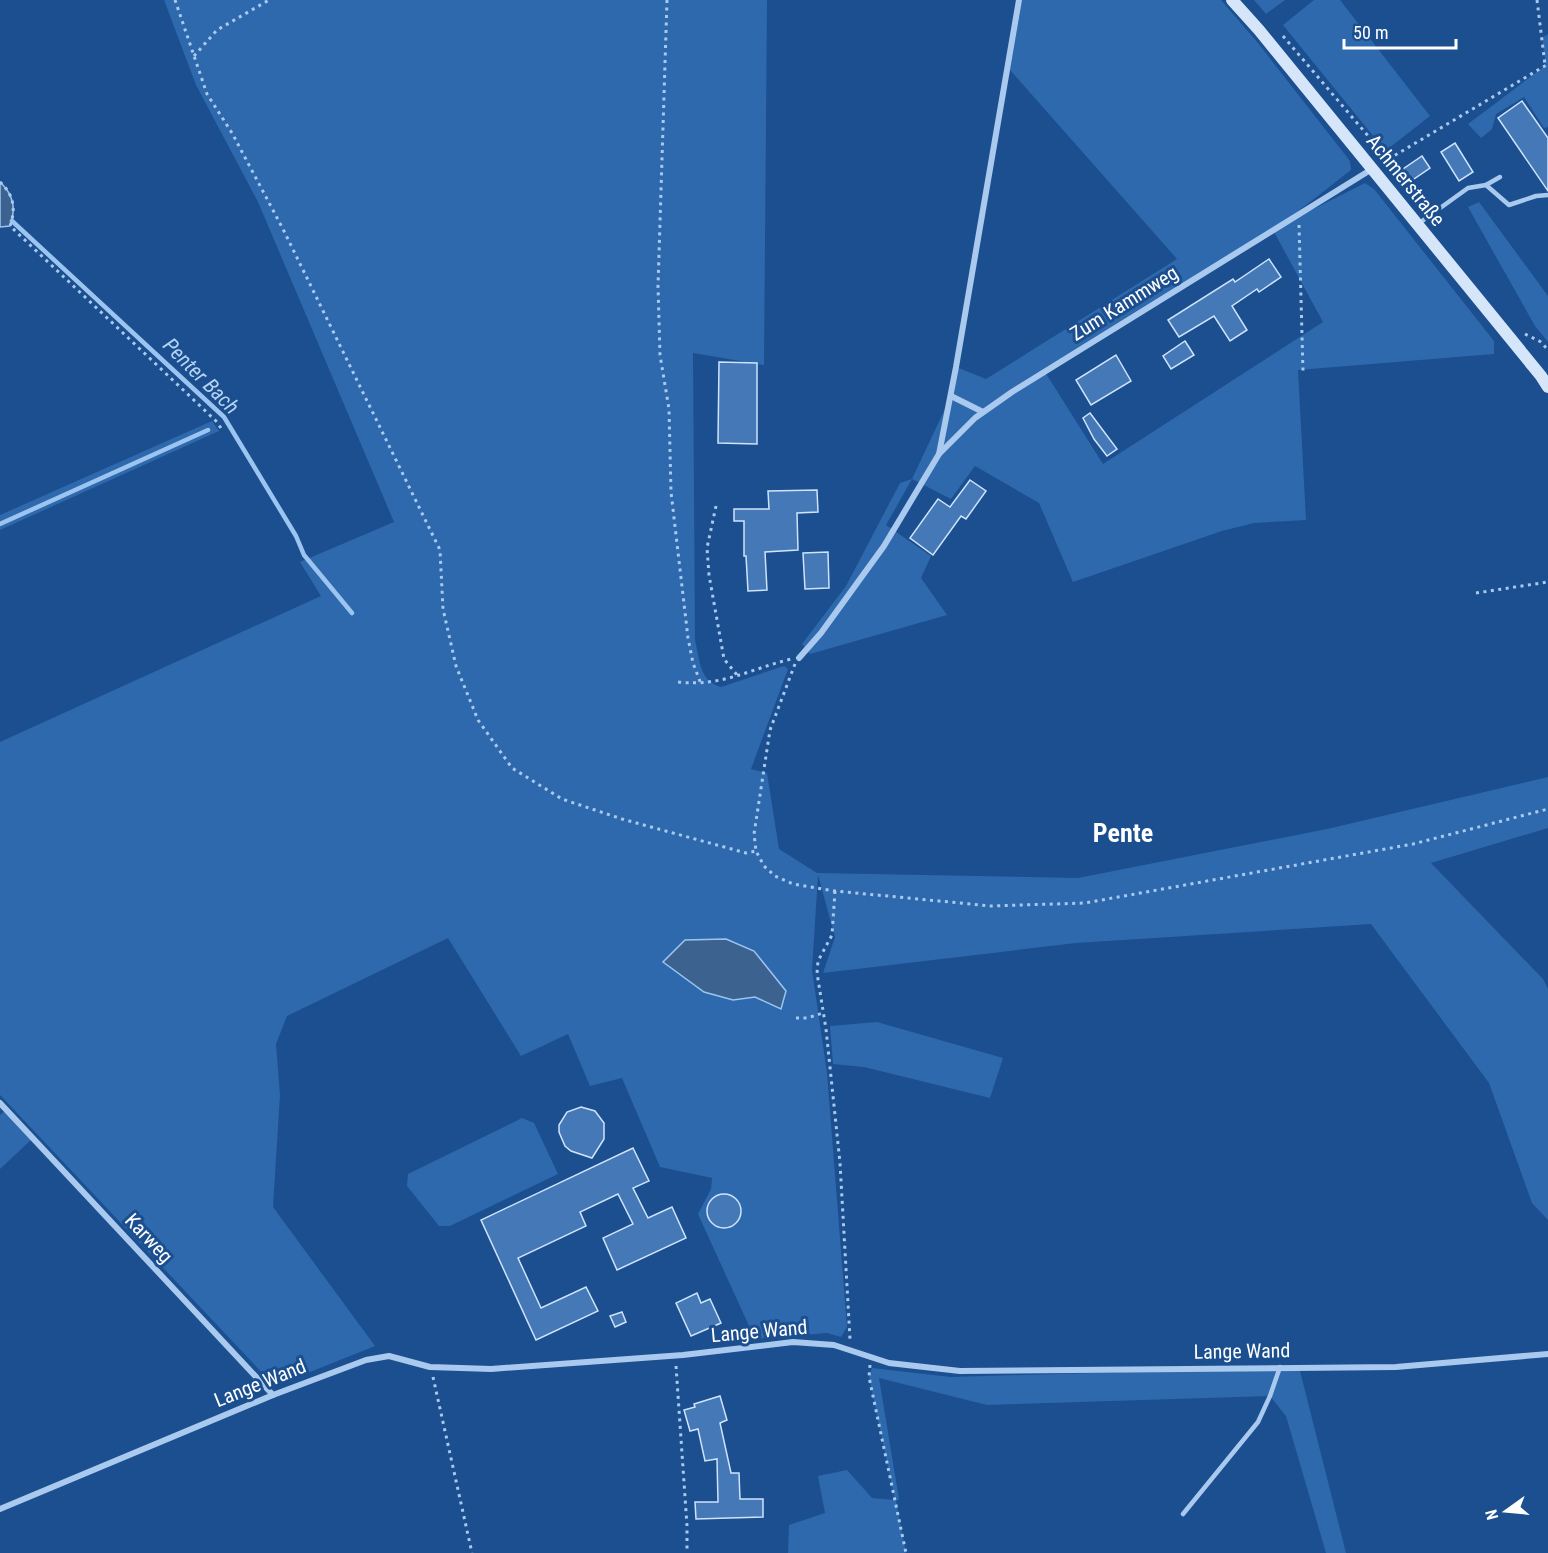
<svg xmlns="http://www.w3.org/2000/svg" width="1548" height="1553" font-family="'Roboto Condensed',sans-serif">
<rect width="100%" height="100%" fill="#1b4f8f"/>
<!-- green -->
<g fill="#2e69ad" fill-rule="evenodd">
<path d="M164,0h603l-3,365 -71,-12 2,287c5,20 4,41 26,47l63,-21 4,3 -37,100 16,4 12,76 38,24 261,5 249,-49 221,-52v51l-117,35 112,116 5,10v231l-16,-17 -43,-120 -118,-159 -295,19 -253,30 12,-36 -17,-62 -6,95 15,103 20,254 -6,10 -14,-4 -72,6 -57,-125 13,-25 1,-11 -52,-11 -38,-89 -32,8 -22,-52 -47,22 -73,-118 -161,78 -11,28 4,51 -7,112 102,139 -95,38 -12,-5 -268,-284v-353l321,-146 -21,-34 94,-40 -136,-320 -62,-117zM786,991l-6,18 -25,-12 -22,3z"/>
<path d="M1022,0h199l37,43 92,118 1,9 -73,57 87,-44 9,6 120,152v13l-196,16 8,150 -52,3 -32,8 -149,51 -34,-79 -64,-37 -24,33 -39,-20 -26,46 45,31 -10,22 26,37 -137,39 -8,-10 44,-58 54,-103 12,-4 39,-83 5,-29 30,12 191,-120 -167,-189zM1273,230l50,92 -220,142 -58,-92z"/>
<polygon points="1254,0 1285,0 1266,14"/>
<polygon points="1314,0 1340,0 1430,116 1380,155 1374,137 1283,25"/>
<polygon points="1548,34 1548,127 1544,128 1524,97 1496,114 1492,129 1481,138 1468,124 1546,65 1542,38"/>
<polygon points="1479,202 1548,296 1548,342 1535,326 1468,207"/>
<polygon points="212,421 219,431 0,530 0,515"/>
<polygon points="877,1022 1003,1058 990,1098 864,1067 833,1064 830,1026"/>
<polygon points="6,1110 33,1138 0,1169 0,1115"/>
<polygon points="522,1118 534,1123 558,1174 450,1226 439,1226 407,1186 408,1174"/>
<polygon points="1299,1367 1346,1553 1326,1553 1286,1416 1270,1396 987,1405 879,1378 899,1499 896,1501 906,1553 788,1553 789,1525 825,1513 818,1476 847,1470 872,1498 895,1500 869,1377 872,1368 951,1377"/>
</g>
<!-- water -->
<g fill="#3c6290" stroke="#9cc4f0" stroke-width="1.5">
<path d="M0,182c14,13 16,27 10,44l-10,1z"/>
<polygon points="726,939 754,951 786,991 781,1009 755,997 733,1000 704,992 663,962 685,940"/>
</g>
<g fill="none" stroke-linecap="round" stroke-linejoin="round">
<!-- stream -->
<g stroke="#9cc4f0" stroke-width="4.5">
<polyline points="12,221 224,417 296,536 304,555 352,613"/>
<polyline points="0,524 208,430"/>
</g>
</g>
<!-- building -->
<g fill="#4478b7" stroke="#cfe3fa" stroke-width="1.5">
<polygon points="1522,101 1548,138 1548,191 1498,118"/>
<polygon points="1455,143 1473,172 1459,181 1441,152"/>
<polygon points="1422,156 1430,168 1411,181 1403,169"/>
<polygon points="1269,259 1281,277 1259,292 1257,289 1232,306 1247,330 1230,341 1214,316 1179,337 1168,320 1233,279 1235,282"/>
<polygon points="1185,341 1194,355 1171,369 1163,356"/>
<polygon points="1116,355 1131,381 1091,405 1076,380"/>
<polygon points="719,362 757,363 757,444 718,443"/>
<polygon points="1090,413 1117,449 1107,456 1094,439 1083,418"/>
<polygon points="970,480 986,491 966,519 961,516 933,555 910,538 938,499 950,507"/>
<polygon points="817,490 818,512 797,513 798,550 765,552 767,590 748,591 746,556 744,556 744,521 734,521 734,509 769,509 768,491"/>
<polygon points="828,552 829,588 805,589 803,553"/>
<polygon points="581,1107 595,1111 604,1123 604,1139 592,1158 571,1151 565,1146 559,1132 559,1125 567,1112"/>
<polygon points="633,1148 649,1181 633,1188 648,1218 672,1207 686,1238 617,1270 603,1238 633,1224 618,1194 580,1212 586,1226 518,1258 541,1308 586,1287 598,1311 536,1340 481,1220"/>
<circle cx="724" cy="1211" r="17"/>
<polygon points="697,1293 701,1303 710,1299 721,1323 691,1336 676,1303"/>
<polygon points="622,1312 626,1322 615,1327 610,1316"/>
<polygon points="720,1396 727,1420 720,1423 731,1473 739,1473 740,1499 763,1499 763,1517 696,1519 695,1502 718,1502 717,1459 705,1461 698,1429 690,1431 684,1410 695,1407 694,1404"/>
</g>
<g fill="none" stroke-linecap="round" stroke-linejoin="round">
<!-- path -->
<g stroke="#a9c9ee" stroke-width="3" stroke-dasharray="3 4.5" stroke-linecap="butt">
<polyline points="175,0 207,94 232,133 283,229 440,550 443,609 456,666 478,720 512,768 562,799 622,819 746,853 756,851"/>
<polyline points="667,0 658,286 660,355 669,409 671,492 688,638 693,663 701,684"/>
<polyline points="1537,0 1545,65"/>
<polyline points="1283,36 1369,137 1372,147"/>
<polyline points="194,56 217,30 269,0"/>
<polyline points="1382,163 1548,64"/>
<path d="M0,182c14,13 16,27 10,44l206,195 7,10"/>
<polyline points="1299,225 1303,372"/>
<polyline points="1525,334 1541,342 1548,350"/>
<polyline points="716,506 707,548 709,575 724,659 737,675"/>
<polyline points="1476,593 1548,582"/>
<polyline points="795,664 770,730 754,834 756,851 764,866 775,876 793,884 835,891 991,906 1085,903 1413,844 1548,809"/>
<path d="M678,682c44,5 72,-13 113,-23"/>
<polyline points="835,891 832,935 818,961 817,973 826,1029 840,1163 850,1339"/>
<polyline points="796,1018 807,1018 823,1013"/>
<polyline points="870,1365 869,1377 906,1553"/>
<polyline points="676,1366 687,1526 687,1553"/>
<polyline points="433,1377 472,1553"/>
</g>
<!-- lane -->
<g stroke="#a9c9ee" stroke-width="4.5">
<polyline points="1486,185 1509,205 1536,196 1548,195"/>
<polyline points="1418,224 1468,188 1486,185 1500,177"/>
<polyline points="1183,1514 1258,1422 1270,1396 1280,1367"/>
</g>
<!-- street -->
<g stroke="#a9c9ee" stroke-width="6">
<polyline points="951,396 983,412"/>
<polyline points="939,454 956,367 1019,0"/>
<polyline points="799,658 821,633 884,546 939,454 975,418 1012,392 1372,169"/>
<polyline points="0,1103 273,1395"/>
<polyline points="0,1509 273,1395 366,1360 389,1356 430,1367 491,1369 683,1355 793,1342 834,1345 889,1363 960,1371 1396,1367 1548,1354"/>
</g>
<!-- secondary -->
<polyline stroke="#d6e6fa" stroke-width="12" points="1232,0 1259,30 1541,376 1548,387"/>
</g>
<g text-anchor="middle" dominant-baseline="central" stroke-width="6" stroke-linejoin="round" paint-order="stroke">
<!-- street labels -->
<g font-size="20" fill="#fff" stroke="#1b4f8f">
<text transform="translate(1406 180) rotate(51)">Achmerstraße</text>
<text transform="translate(1124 303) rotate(-32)">Zum Kammweg</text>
<text transform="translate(149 1238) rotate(47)">Karweg</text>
<text transform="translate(759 1331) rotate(-5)">Lange Wand</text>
<text transform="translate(1242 1351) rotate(-1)">Lange Wand</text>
<text transform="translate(260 1383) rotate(-22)">Lange Wand</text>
</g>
<!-- water labels -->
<g font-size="21" font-style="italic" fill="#b5d3f5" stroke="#1b4f8f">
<text transform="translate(201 376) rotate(45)">Penter Bach</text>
</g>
<!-- district labels -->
<g font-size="26" font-weight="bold" fill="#fff" stroke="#1b4f8f">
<text x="1123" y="833">Pente</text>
</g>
</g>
<!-- north arrow -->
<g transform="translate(1506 1511) rotate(255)" stroke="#1b4f8f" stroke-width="4.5" paint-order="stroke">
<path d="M0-4.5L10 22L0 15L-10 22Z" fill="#ffffff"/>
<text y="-9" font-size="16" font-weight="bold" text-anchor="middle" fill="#ffffff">N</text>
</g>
<!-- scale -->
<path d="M1344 39v9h112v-9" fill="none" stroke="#ffffff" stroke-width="3"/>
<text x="1353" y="39" font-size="18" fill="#ffffff" stroke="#1b4f8f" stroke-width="4.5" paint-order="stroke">50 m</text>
</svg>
